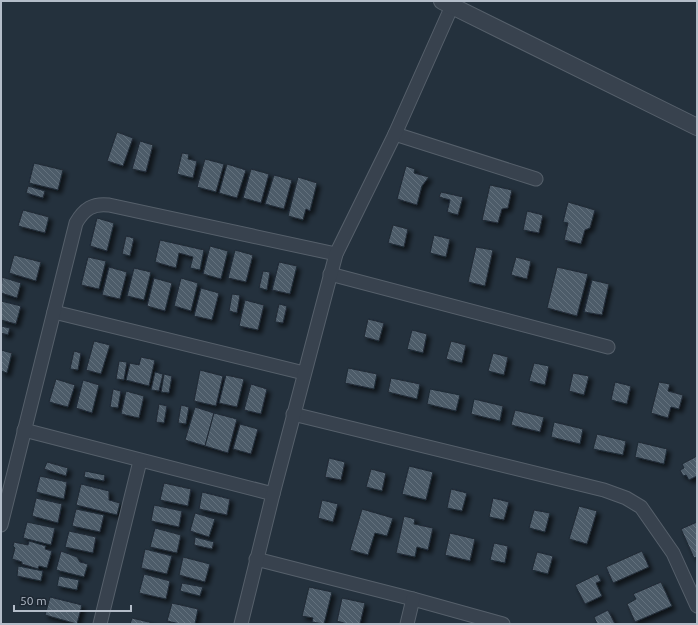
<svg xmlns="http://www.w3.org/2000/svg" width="698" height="625" font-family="Ubuntu,sans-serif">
<defs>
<pattern id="building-back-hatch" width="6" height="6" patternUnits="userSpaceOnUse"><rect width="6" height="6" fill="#4d5b69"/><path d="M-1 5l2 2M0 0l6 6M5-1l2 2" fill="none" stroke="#64717d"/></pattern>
<filter id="shadow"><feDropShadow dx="3.5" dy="3.5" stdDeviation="2" flood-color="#0009"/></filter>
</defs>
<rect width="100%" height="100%" fill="#24313d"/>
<!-- building -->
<g fill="url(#building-back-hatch)" stroke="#1f2934" filter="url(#shadow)">
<polygon points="117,132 133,138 123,166 107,161"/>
<polygon points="140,141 153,145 146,172 132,169"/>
<polygon points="182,153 189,154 188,159 197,161 193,178 177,174"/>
<polygon points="205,159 224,164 216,192 197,187"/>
<polygon points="34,163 63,170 58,190 29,183"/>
<polygon points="227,164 246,170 237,198 219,193"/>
<polygon points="406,166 415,169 414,173 429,177 422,186 417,205 397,199"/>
<polygon points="251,169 269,174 261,203 243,198"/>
<polygon points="274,175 292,180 284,209 265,204"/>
<polygon points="298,177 317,183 310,211 306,209 303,220 288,216"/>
<polygon points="490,185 512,190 508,208 502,209 498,223 482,220"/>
<polygon points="28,186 45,191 43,198 26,193"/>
<polygon points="441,192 463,197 458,215 447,212 450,200 439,197"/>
<polygon points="568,202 595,210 590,228 585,230 581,244 564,240 568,223 563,222"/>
<polygon points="23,210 49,217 45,233 18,226"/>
<polygon points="527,211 543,215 539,233 523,230"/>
<polygon points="97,218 114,223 107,251 90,246"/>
<polygon points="393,225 408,229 404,247 388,243"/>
<polygon points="434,235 450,239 446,257 430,253"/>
<polygon points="126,236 134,238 130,256 122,254"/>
<polygon points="160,240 204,250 200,270 190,268 193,257 179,253 176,268 155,262"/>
<polygon points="210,246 228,251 221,279 203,274"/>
<polygon points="476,247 493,250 485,286 468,282"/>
<polygon points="235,250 253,255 246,282 228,278"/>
<polygon points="14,255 41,262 36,281 9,273"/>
<polygon points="88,257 106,261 99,289 81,285"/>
<polygon points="516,257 531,261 527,279 511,275"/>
<polygon points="279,262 297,266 290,294 272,290"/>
<polygon points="109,267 127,272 120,299 102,295"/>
<polygon points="557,267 588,274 577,316 547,308"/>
<polygon points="134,268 151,272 144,300 127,296"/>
<polygon points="263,271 270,272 267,290 259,288"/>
<polygon points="2,277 21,283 17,298 1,293"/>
<polygon points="154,278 172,283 165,311 147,306"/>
<polygon points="181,278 198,283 191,311 174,306"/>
<polygon points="592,280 609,284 602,315 584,312"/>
<polygon points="201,288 219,293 212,320 194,316"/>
<polygon points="232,294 240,295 237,313 229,311"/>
<polygon points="245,300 264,305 258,330 239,326"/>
<polygon points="1,301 21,306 16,324 1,320"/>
<polygon points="279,304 287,306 283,323 275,322"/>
<polygon points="368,319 384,323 379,341 364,337"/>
<polygon points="1,326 10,328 8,335 1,333"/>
<polygon points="412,330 427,334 423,353 407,349"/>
<polygon points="94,341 110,345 101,374 86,370"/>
<polygon points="451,341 466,345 462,363 446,359"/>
<polygon points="1,350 12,353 7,373 1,371"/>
<polygon points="74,351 81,353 78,370 70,369"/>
<polygon points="493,353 508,357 504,375 488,371"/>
<polygon points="141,357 155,360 149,386 126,380 130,363 139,365"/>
<polygon points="119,361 127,362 124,380 116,379"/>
<polygon points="534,363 549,366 545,385 529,381"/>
<polygon points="348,368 377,374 374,389 345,383"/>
<polygon points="200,370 223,376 216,406 194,401"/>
<polygon points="155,372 163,374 159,391 151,390"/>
<polygon points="573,373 589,376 584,395 569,391"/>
<polygon points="164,374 172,376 169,393 161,392"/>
<polygon points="226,375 244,379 237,407 219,403"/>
<polygon points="391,378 420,384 417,399 388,392"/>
<polygon points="56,379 75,385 68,407 49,402"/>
<polygon points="83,380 99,385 92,413 76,408"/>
<polygon points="615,382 631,386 627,404 611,400"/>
<polygon points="659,382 670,384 668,391 683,395 679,409 671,407 668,418 651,413"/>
<polygon points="251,384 267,389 261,414 244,410"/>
<polygon points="113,389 121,391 118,408 110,407"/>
<polygon points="430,389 460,395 456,411 427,404"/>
<polygon points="126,391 144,396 139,418 121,414"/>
<polygon points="474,399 503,406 500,421 471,414"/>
<polygon points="159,404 167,406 164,423 156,422"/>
<polygon points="181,405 189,407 186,424 178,423"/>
<polygon points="195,407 214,413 205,446 185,440"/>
<polygon points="515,410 544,417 540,432 511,425"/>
<polygon points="214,413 237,419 228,453 205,446"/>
<polygon points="554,422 583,429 580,444 551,437"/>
<polygon points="240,424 258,429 251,454 233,449"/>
<polygon points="597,434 626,441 623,455 593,449"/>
<polygon points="638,442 667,449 664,464 635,457"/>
<polygon points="697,456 697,476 689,480 686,475 683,476 680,470 684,468 682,464"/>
<polygon points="329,458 345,462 341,480 325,477"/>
<polygon points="47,462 68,468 66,476 44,469"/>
<polygon points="409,466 433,472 426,500 402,494"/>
<polygon points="371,469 386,473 382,491 366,487"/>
<polygon points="85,471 105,475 104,481 84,477"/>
<polygon points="40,476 67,482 64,499 36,492"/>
<polygon points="164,483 191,489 188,506 160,500"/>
<polygon points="81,484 109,491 109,500 120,503 117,515 76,505"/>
<polygon points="451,489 467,493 462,511 447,508"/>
<polygon points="202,492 230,499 227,515 199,509"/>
<polygon points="36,498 62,504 58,523 32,516"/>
<polygon points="493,498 509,502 504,520 489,517"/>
<polygon points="322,500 338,504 333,522 318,518"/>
<polygon points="154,505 182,511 179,527 151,521"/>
<polygon points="579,506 597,511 587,544 569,539"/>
<polygon points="76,509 104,515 100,532 72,526"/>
<polygon points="362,509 393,518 387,536 375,533 368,555 350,550"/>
<polygon points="534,510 550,513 545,532 529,528"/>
<polygon points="195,513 215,519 209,537 190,531"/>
<polygon points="404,516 415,519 414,524 433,528 428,550 417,547 415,557 396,553"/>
<polygon points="27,522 55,528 51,545 23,538"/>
<polygon points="697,522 697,557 694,558 681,529"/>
<polygon points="155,528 181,535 177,553 150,547"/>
<polygon points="69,531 96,537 93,553 65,547"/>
<polygon points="450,533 475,539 470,561 445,555"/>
<polygon points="195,537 214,542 212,549 194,545"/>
<polygon points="29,541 46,546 45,549 52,551 47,568 39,566 38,569 22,564 22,562 12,559 15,548 13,546 14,542 28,545"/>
<polygon points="494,543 508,546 505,563 490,560"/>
<polygon points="145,549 172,556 167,574 141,568"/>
<polygon points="61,551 77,557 80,562 88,564 84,577 56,570"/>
<polygon points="642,551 649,567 613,583 606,567"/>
<polygon points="537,552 553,556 548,574 532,570"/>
<polygon points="183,557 210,564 205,582 179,575"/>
<polygon points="18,566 43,571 41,581 17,576"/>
<polygon points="144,574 170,581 166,599 139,593"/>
<polygon points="598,574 601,581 596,583 602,596 585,604 575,585"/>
<polygon points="59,576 79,580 77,590 57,586"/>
<polygon points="661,582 672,606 635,622 627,604 636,599 633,594"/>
<polygon points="182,583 203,587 200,596 180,591"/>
<polygon points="309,587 332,592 324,624 312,622 313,618 302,616"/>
<polygon points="50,597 82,605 77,624 45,615"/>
<polygon points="342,598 365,603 360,624 347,624 337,621"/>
<polygon points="172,603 198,609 195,624 180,624 167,621"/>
<polygon points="608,610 615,624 597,624 594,617"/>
<polygon points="132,618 157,624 130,624"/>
</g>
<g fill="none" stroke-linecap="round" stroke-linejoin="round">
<!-- minor casing -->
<g stroke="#56606b" stroke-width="15">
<g id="minor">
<polyline points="395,134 536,179"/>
<polyline points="330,274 608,347"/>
<polyline points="54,312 304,373"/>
<polyline points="293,414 604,490 626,498 641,507 673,553 697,606"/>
<polyline points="24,430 273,494"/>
<path d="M1,525l75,-302c8,-14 17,-20 33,-18l227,49"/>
<polyline points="256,559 413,599 503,624"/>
<polyline points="100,624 140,461"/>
<polyline points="241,624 273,494 336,254 395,134 452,6"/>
<polyline points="407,624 413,599"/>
</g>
</g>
<!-- tertiary casing -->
<g stroke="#56606b" stroke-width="18">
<polyline id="tertiary" points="442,1 697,127"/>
</g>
<!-- minor -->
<use href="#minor" stroke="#38424e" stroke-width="13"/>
<!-- tertiary -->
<use href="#tertiary" stroke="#38424e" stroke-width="16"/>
</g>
<!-- border -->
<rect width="698" height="625" fill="none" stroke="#b4bdc9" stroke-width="4"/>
<!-- scale -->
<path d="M14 605v6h117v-6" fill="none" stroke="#b4bdc9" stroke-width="2"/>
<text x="20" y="605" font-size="12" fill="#b4bdc9" stroke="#1d2732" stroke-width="3" paint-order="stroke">50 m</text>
</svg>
